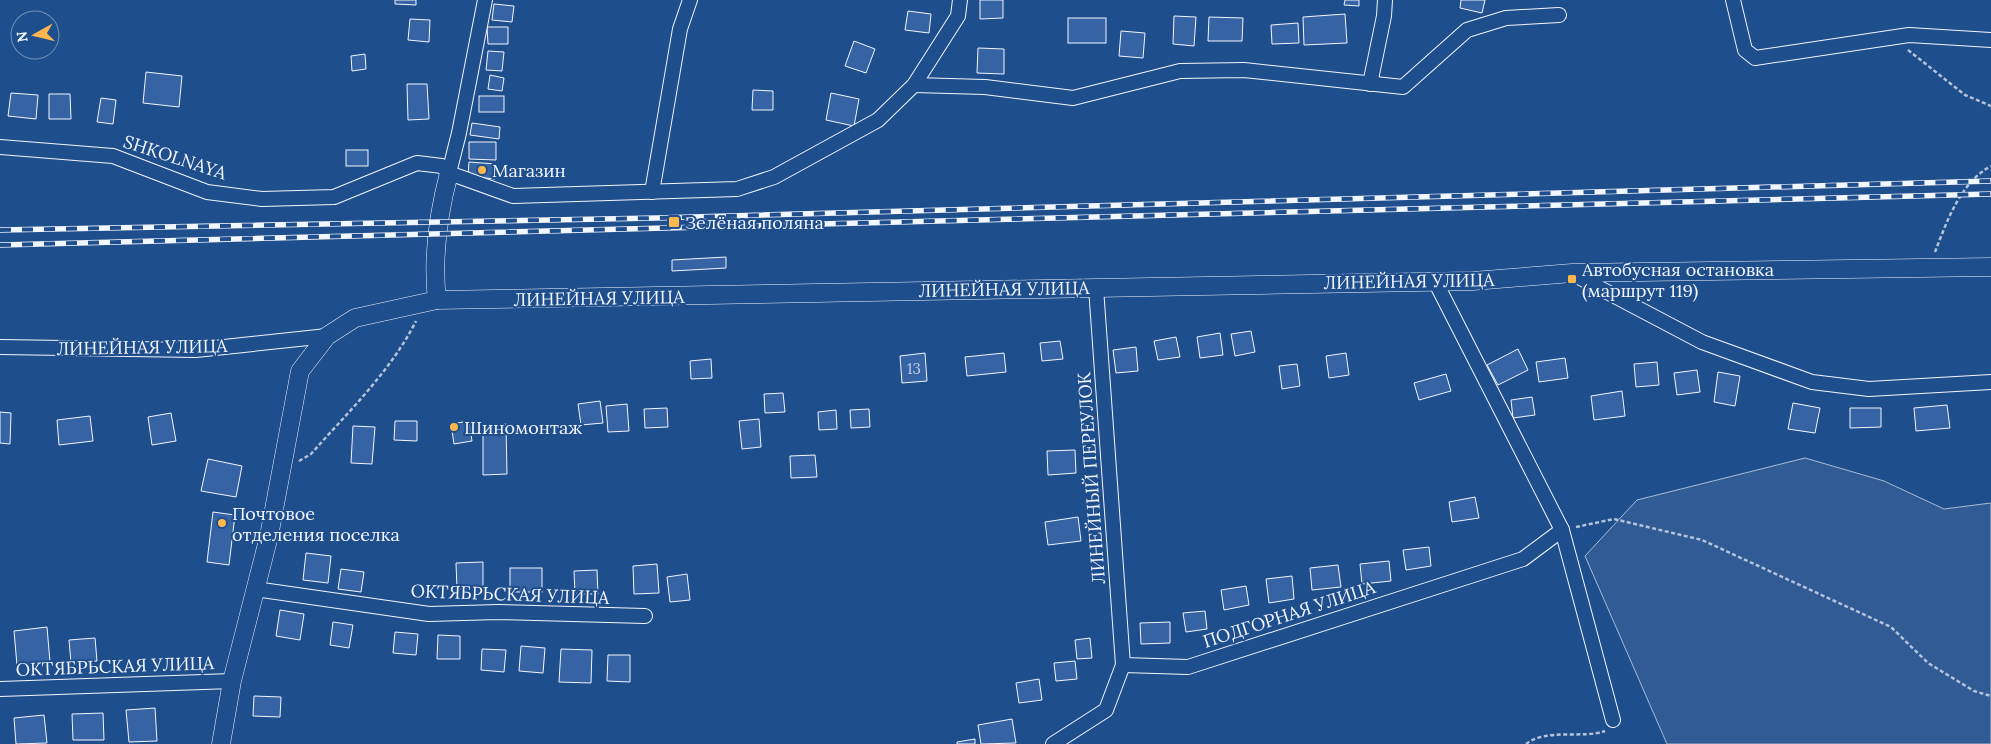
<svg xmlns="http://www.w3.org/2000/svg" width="1991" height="744" font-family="Lora,serif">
<rect width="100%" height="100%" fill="#1f4e8c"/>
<!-- built -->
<polygon fill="#305b95" stroke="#a8bbd7" points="1805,458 1884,481 1944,509 1991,503 1991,744 1667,744 1585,556 1637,500"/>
<!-- building -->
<g fill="#3563a3" stroke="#f2f6ff">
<polygon points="395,0 416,0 416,5 395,4"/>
<polygon points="980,0 1003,0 1003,18 980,19"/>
<polygon points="1345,0 1359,0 1359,6 1344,5"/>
<polygon points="1461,0 1485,0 1482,13 1460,8"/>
<polygon points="494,4 514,6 512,22 492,20"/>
<polygon points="908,11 931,14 929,33 905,30"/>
<polygon points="1345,14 1347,43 1304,45 1303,17"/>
<polygon points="1174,16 1196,17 1194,46 1173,44"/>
<polygon points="1209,17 1243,18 1242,41 1208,41"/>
<rect x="1068" y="18" width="38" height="25"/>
<polygon points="410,19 430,20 429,42 408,40"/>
<polygon points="1298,23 1299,43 1272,44 1271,25"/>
<polygon points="487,27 508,27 508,44 488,44"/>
<polygon points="1121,31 1145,33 1143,58 1119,56"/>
<polygon points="854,41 875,49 866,73 845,66"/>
<polygon points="978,48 1004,49 1004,74 977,73"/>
<polygon points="488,51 504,52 502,71 486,70"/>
<polygon points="365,54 366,69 352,71 351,56"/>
<polygon points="146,72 182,76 179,107 143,103"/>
<polygon points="490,75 504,78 502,91 488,89"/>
<polygon points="407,84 427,84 429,119 408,120"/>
<polygon points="753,90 773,91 773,110 752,110"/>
<polygon points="11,93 38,95 36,119 8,116"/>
<polygon points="831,93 859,99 854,126 826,120"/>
<polygon points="49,94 70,94 71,119 49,119"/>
<rect x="479" y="96" width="25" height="16"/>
<polygon points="101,98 116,100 113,124 97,122"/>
<polygon points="472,123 500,127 499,139 470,135"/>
<polygon points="469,142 496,142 496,160 469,159"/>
<rect x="346" y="150" width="22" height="16"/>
<polygon points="469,162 496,164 495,179 468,176"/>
<polygon points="726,257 726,268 672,271 672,260"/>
<polygon points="1251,331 1255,352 1235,356 1231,334"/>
<polygon points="1220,333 1223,355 1200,358 1197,337"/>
<polygon points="1176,337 1180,357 1158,360 1154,341"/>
<polygon points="1060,341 1063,359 1042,361 1040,343"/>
<polygon points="1136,347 1138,371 1116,373 1113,350"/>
<polygon points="1518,349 1528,370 1498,385 1487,365"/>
<polygon points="925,353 927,381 902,383 900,356"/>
<polygon points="1004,353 1006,372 967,376 965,357"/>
<polygon points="1346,353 1349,375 1329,378 1326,356"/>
<polygon points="1565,358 1568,378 1539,382 1536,362"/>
<polygon points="711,359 712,378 691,379 690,361"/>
<polygon points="1657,362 1659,385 1636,387 1634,364"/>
<polygon points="1297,364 1300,386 1282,389 1279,366"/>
<polygon points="1697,370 1700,392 1677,395 1674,373"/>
<polygon points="1718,372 1740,376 1735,406 1714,402"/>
<polygon points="1446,374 1451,391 1419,400 1414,383"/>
<polygon points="1622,391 1625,416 1594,420 1591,396"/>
<polygon points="783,393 785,412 765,413 764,394"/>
<polygon points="1532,397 1535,415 1513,418 1511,400"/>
<polygon points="600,401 603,423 581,425 578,404"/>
<polygon points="1793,403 1820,408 1815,433 1788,429"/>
<polygon points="627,404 629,431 608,432 606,406"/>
<polygon points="1947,405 1950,428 1916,431 1914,408"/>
<polygon points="667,408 668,427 645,428 644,409"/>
<polygon points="1850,408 1881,408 1881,427 1850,428"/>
<polygon points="869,409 870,427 851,428 850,410"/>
<polygon points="836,410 837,429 819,430 818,412"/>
<polygon points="0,412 11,413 10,444 0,443"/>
<polygon points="171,413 176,441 152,445 148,417"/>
<polygon points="90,416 93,441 59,445 57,420"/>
<polygon points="759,419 761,447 742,449 739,421"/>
<polygon points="395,421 417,421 417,441 394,440"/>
<polygon points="469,421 472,441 454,444 451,424"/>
<polygon points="506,424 507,474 483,475 483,425"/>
<polygon points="353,426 375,427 372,464 351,463"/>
<polygon points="1075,450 1076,473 1048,475 1047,451"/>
<polygon points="815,455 817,477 791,478 790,456"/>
<polygon points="208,459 242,466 236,497 201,491"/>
<polygon points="1475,497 1479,518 1452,522 1449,502"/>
<polygon points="213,512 235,515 229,565 207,562"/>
<polygon points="1078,517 1081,541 1048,545 1045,522"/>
<polygon points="1429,547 1431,566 1406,570 1403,550"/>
<polygon points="306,553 331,556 328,583 303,580"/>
<polygon points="1389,561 1391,581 1362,584 1360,564"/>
<polygon points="483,562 483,588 457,589 456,563"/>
<polygon points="657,564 659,593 634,594 633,566"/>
<polygon points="1338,565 1341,587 1312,590 1310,568"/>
<rect x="510" y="568" width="32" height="24"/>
<polygon points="341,569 364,572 361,592 338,589"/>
<polygon points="597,570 598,594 575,594 574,571"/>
<polygon points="687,574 690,600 670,602 667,577"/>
<polygon points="1292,576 1294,599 1269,603 1266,579"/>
<polygon points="1246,586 1249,605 1224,610 1221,590"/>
<polygon points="280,610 304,614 300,640 276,636"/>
<polygon points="1205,611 1207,629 1186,632 1183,613"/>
<polygon points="333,622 353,625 349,648 330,645"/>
<polygon points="1170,622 1170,643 1141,644 1140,623"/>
<polygon points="47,627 50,662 17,665 14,631"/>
<polygon points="395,632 418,634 416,655 393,653"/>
<polygon points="438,635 460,636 460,659 437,659"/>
<polygon points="95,638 97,661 71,663 69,640"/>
<polygon points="1090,638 1092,658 1077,659 1075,640"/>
<polygon points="521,646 545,648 543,673 519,671"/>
<polygon points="482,649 506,650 504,672 481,670"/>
<polygon points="561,649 592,650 591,683 559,682"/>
<polygon points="608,655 630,655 630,682 607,681"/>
<polygon points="1075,661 1077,679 1056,681 1054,663"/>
<polygon points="1039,679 1042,700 1019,703 1016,683"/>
<polygon points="254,696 281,697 280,717 253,716"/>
<polygon points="155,708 157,741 129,742 126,710"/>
<polygon points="103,713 104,740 73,740 72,714"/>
<polygon points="44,715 47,743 16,744 14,718"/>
<polygon points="1012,719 1016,743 981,744 978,725"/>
<polygon points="975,739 975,744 957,744 957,742"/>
</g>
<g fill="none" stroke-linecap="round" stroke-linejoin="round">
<!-- minor casing -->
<g stroke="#f2f6ff" stroke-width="16">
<g id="minor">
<polyline points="1733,0 1745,50 1755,58 1909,35 1991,40"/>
<polyline points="1370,84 1384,16 1385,0"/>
<polyline points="914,85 985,87 1073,98 1180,71 1244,70 1403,87 1467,30 1506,18 1559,15"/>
<polyline points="0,147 113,156 207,192 262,199 334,197 417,163 442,166 449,173 513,196 737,189 774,177 878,120 914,85 958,16 960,0"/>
<polyline points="449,173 459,133 485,0"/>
<polyline points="652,192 680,29 690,0"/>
<polyline points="1573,274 1702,342 1812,382 1869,389 1991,382"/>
<polyline points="1435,281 1562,530 1613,720"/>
<polyline points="0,347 196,350 327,336"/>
<polyline points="255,589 429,614 498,612 645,616"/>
<polyline points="1123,665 1188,667 1523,559 1562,530"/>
<polyline points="0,689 232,681"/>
<polyline points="1053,744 1106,710 1123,665 1096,288"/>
</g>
</g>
<!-- tertiary casing -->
<g stroke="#f2f6ff" stroke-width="19">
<g id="tertiary">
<path d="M437,300c-5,-44 1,-85 12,-127"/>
<polyline points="221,744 232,681 269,536 300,371 327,336 355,318 437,300 1473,281 1572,273 1991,267"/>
</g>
</g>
<!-- path -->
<g stroke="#b3c4dc" stroke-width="2.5" stroke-dasharray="4 2.5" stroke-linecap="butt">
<polyline points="1908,50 1965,95 1991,106"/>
<path d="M1935,252c12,-31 25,-69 56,-86"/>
<path d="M299,461l12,-7c37,-42 80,-83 105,-133"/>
<polyline points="1576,527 1614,519 1702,540 1891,627 1928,663 1974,691 1991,696"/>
<path d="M1526,744c20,-16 58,-5 79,-13"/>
</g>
<!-- minor -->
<use href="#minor" stroke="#1f4e8c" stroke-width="14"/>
<!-- tertiary -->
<use href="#tertiary" stroke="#1f4e8c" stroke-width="18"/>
<!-- rail casing -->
<g stroke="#f2f6ff" stroke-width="5.5">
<g id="rail">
<polyline points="0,230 657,218 1991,181"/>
<polyline points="0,245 1991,194"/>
</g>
</g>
<!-- rail -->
<use href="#rail" stroke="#1f4e8c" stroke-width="4" stroke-dasharray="11" stroke-linecap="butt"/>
</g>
<!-- markers -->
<g fill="#ffb74d" stroke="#1f4e8c" stroke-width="2">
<circle cx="482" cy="170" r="5"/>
<rect x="668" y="216" width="12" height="12" rx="2.5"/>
<rect x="1567" y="274" width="10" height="10" rx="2.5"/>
<circle cx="454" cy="427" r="5"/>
<circle cx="222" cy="523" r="5"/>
</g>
<g text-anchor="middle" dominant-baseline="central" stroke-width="4" stroke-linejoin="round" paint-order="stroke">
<!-- number labels -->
<g font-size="15" fill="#c3d1e8">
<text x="914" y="368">13</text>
</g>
<!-- street labels -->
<g font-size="18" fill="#f2f6ff" stroke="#1f4e8c">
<text transform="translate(175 157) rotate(18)">SHKOLNAYA</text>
<text transform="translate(1409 281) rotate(-1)">ЛИНЕЙНАЯ УЛИЦА</text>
<text transform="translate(1004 289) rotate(-1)">ЛИНЕЙНАЯ УЛИЦА</text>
<text transform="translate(599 298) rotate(-1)">ЛИНЕЙНАЯ УЛИЦА</text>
<text transform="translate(142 347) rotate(-1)">ЛИНЕЙНАЯ УЛИЦА</text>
<text transform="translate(1091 478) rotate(-94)">ЛИНЕЙНЫЙ ПЕРЕУЛОК</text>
<text transform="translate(510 594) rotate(2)">ОКТЯБРЬСКАЯ УЛИЦА</text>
<text transform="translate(1289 614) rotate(-18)">ПОДГОРНАЯ УЛИЦА</text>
<text transform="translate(115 666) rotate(-2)">ОКТЯБРЬСКАЯ УЛИЦА</text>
</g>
<!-- poi labels -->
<g font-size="18" fill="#f2f6ff" stroke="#1f4e8c" text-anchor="start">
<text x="492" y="170">Магазин</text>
<text x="685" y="222">Зелёная поляна</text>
<text x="1582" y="269">Автобусная остановка<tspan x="1582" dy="21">(маршрут 119)</tspan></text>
<text x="464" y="427">Шиномонтаж</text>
<text x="232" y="513">Почтовое<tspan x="232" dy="21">отделения поселка</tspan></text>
</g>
</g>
<!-- north arrow -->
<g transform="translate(35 35) rotate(262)"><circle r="24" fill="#1f4e8c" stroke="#7391ba"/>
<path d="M0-4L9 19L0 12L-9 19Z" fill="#ffb74d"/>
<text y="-8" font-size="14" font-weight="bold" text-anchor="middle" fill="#f2f6ff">N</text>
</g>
</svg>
